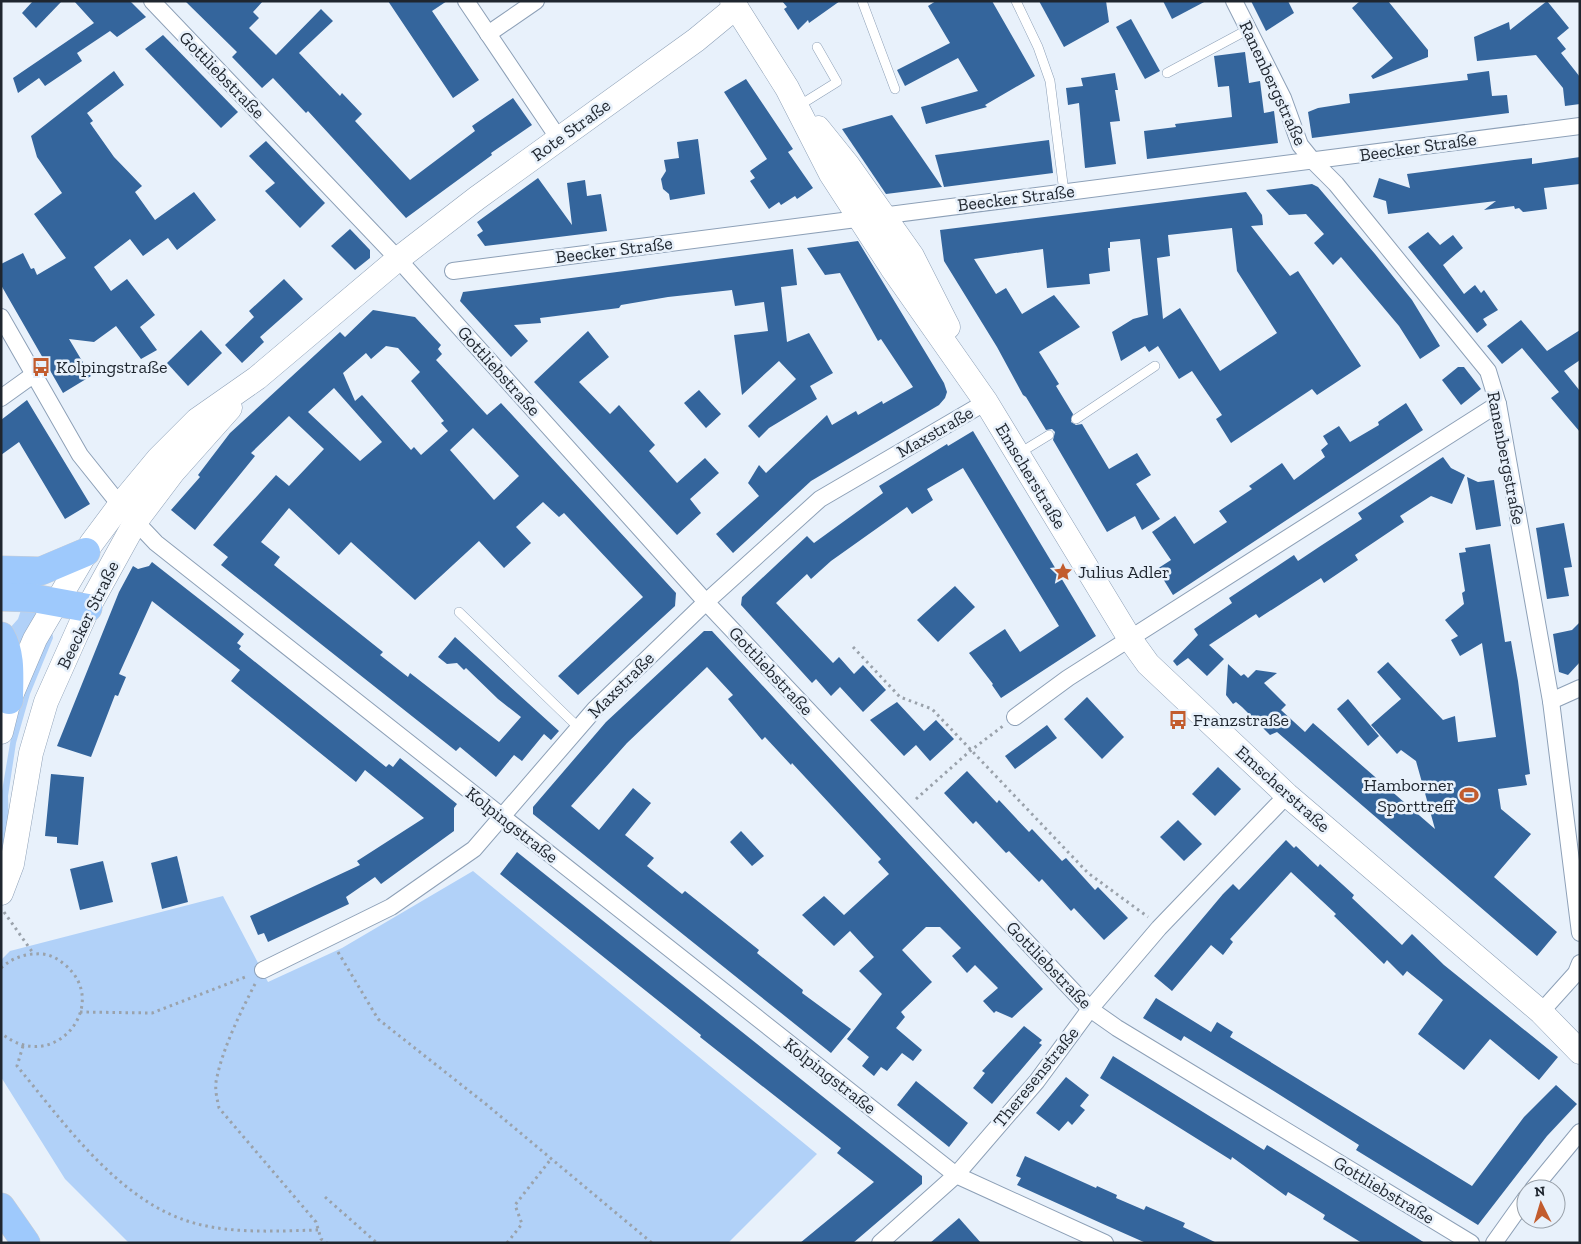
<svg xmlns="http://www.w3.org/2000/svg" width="1581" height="1244" font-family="'Zilla Slab',serif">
<rect width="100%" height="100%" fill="#e8f1fb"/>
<!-- green -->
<g fill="#b1d1f8">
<polygon points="22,607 42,610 23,654 10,628 18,619"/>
<polygon points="52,631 53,638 30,694 16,743 8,796 9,829 1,866 1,797 17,702"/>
<polygon points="473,871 817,1154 728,1243 129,1243 65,1179 1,1077 1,960 10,951 223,896 268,982 342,948"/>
</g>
<!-- building -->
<g fill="#34659c" fill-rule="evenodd">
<polygon points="33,1 62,1 36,28 22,13"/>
<polygon points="74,1 130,1 146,17 117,37 110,31 77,53 82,61 45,86 39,78 18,93 13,78 94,23"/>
<polygon points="185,1 263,1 253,12 259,18 249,28 276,55 321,9 333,21 299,53 340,96 342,93 362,114 355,121 410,180 475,131 472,126 513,98 532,125 491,153 492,155 406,218 308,111 306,113 273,78 262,88 232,57 237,52"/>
<polygon points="388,1 447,1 432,11 479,80 453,98"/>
<polygon points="782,1 840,1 809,23 808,20 798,30 784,9 787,7"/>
<polygon points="936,1 992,1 1035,76 985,105 987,107 926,124 921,107 978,91 958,58 905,86 897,70 950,43 928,6"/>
<polygon points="1039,1 1106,1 1109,22 1064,47"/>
<polygon points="1163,1 1206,1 1172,19"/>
<polygon points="1251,1 1288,1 1294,13 1266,31"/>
<polygon points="1360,1 1388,1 1428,50 1428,57 1373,79 1371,76 1393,58 1352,8"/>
<polygon points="1547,1 1569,28 1557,38 1566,49 1561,53 1580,77 1580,104 1565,106 1563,88 1536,55 1477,61 1474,37 1509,22 1510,30"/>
<polygon points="1131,19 1160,71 1145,79 1116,27"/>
<polygon points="163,35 238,112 221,128 145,49"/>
<polygon points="1245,52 1249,83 1260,81 1264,113 1274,111 1278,143 1147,159 1144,131 1176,127 1175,124 1232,117 1229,86 1218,87 1214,56"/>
<polygon points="114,71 124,85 87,113 93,121 90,123 114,157 142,186 135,192 155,220 194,192 216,220 177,250 168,238 143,256 130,239 94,267 111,291 127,279 155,315 140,327 157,350 141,359 116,326 94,342 69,339 91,376 63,393 1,285 1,264 23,253 31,269 34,268 37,275 66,258 34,214 62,193 37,157 31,136"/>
<polygon points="1489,71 1492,96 1507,95 1509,113 1312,138 1308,112 1318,108 1350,103 1349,94 1468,80 1467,74"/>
<polygon points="1115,73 1118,90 1115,90 1120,121 1110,122 1116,164 1085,168 1079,103 1068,105 1066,88 1083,86 1081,78"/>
<polygon points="746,79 793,149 788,152 813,188 797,199 795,196 781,205 779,202 769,209 750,181 755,178 750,171 767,159 724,92"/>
<polygon points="892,115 920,155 942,187 886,194 842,129"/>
<polygon points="698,139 705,194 670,200 669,194 663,189 661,179 666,171 664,160 679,158 677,142"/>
<polygon points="1049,140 1053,173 944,187 935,155"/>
<polygon points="266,141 325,203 300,228 265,191 275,183 249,156"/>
<polygon points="1580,157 1580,184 1544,188 1547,209 1523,212 1519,208 1515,209 1514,206 1484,210 1496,201 1388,214 1386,201 1373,197 1379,178 1410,188 1407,174 1514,160 1532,158 1532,164"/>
<polygon points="538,178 572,225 567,183 585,180 587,196 601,194 607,231 485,246 477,235 483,231 477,222"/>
<polygon points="1312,184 1318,187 1375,254 1412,300 1440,346 1420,359 1399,326 1341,257 1333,265 1314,243 1324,234 1306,214 1289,215 1266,190"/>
<path d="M1246,192l16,23 1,10 -12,1 39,50 8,-5 63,95 -44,29 -5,-6 -81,54 -15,-24 6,-4 -30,-44 -13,8 -21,-33 -9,6 -4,-6 -24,15 -9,-29 21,-13 15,-4 -8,-76 -30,3v6h-2l2,23 -21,3 1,10 -43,4 -4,-39 -69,10 22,35 10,-6 16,26 32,-19 26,32 -41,25 20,32 -3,2 17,28 -2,8 5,3 6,-1 27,45 28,-16 14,22 -15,9 24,35 -18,11 -7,-14 -28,16 -54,-92 2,-8 -3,-3 -6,1 -20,-33 -3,-2 -26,-48 -53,-86 -4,-31zM1232,228l5,43 40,62 -57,38 -40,-63 -17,11 -6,-61 13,-2 -2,-21z"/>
<polygon points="350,229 370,250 370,258 355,270 331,246"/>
<polygon points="1428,232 1440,245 1453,235 1463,248 1443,265 1464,294 1475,285 1481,293 1484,290 1498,310 1483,319 1487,325 1477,333 1408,247"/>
<polygon points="858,241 944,383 947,392 945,398 939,405 811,481 733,553 716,534 759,496 748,483 759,465 766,473 827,415 832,425 856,411 858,415 882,401 883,404 913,387 881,339 878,341 840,273 825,275 807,248"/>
<polygon points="793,249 797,285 781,287 787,342 809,333 833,373 810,386 817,399 769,428 759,438 748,426 796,379 779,361 742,395 734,335 768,331 764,302 735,306 732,290 668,297 621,305 619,308 540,318 541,323 514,325 528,341 511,357 460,301 463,292"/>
<polygon points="284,279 303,299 260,337 264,342 242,363 225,345 254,317 249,311"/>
<path d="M373,310l42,7 26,28 -3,4 4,5 -6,6 51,55 14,-12 175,190 -1,13 -97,89 -20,-19 85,-79 -79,-84 -5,4 -16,-15 -27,25 15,16 -27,25 -25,-27 -64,59 -64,-58 -12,13 -50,-47 -28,34 19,15 -6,8 109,87 -3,3 28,22 2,-4 89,69 22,-25 -23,-18 -32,-31 -2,2 -7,-7 -10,1 -9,-7 17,-20 104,94 -8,9 -7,-6 -22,27 -8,-6 -18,22 -36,-30 -4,4 -235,-186 7,-8 -15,-12 63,-70 13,11 35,-37 -35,-33 -38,37 4,3 -60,74 -24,-20 29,-33 -2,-2 32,-42 110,-101 5,5zM386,346l12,2 22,24 -9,9 33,40 -3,2 7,8 -27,24 -7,-8 -3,3 -49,-55 -7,6 -12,-28 23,-20 5,6zM334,388l48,54 -22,19 -52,-49zM473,428l46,48 -25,24 -44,-50z"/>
<polygon points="1521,320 1547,351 1580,330 1580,360 1564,371 1580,391 1580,432 1551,398 1559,392 1522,348 1502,364 1487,346"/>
<polygon points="201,330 222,353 188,386 167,363"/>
<polygon points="588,331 609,357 579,382 610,414 619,405 655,445 649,451 677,483 705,458 719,473 690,499 701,513 677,535 534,382"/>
<polygon points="1458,367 1464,367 1481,389 1461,405 1442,380"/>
<polygon points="699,390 721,414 706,428 684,403"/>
<polygon points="27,400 90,504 65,519 19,442 1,455 1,420"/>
<polygon points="1406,403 1423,430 1173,595 1157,569 1171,560 1152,532 1175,516 1194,544 1227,522 1219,511 1252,489 1249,486 1282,463 1294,480 1325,457 1321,450 1328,444 1323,436 1339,426 1350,442 1379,425 1378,422"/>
<polygon points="973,431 1096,636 1001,698 992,685 993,684 969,653 1005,629 1020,652 1059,626 963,468 927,489 933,500 912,514 907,507 831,561 811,579 807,574 776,603 833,663 839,657 854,674 863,665 886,690 863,712 840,687 831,696 816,679 812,683 741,605 742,597 807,536 814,543 883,493 879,486 947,444 948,446"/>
<polygon points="1443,457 1451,468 1465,475 1452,504 1431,496 1400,516 1404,522 1355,555 1358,560 1324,583 1321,578 1259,618 1256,614 1209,645 1224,659 1207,676 1188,658 1177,666 1173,661 1198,635 1194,629 1232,603 1229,598 1294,555 1298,561 1322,545 1362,519 1358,513"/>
<polygon points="1467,477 1478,482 1494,480 1501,526 1476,530"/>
<polygon points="1564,523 1572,567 1564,568 1569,596 1547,599 1536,528"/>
<polygon points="1490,544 1505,642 1511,641 1518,681 1530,774 1525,775 1527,785 1498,789 1501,809 1531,834 1494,877 1557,932 1537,956 1277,732 1270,735 1242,707 1236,702 1233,704 1226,695 1228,664 1241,676 1244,674 1248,678 1256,670 1277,673 1264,683 1286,705 1281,710 1305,732 1313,723 1435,829 1416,761 1401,750 1397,754 1371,725 1401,699 1377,672 1388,662 1443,720 1455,716 1458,742 1496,737 1482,643 1460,656 1451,640 1458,636 1445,620 1464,604 1462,593 1465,591 1459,553 1466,552 1465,548"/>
<polygon points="152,562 244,634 237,643 241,646 239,649 386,767 389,764 393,767 400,758 457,804 454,808 454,831 381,884 375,877 346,897 349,904 268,942 264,933 258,935 250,916 360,865 357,861 424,818 365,770 356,782 231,681 240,670 152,601 119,674 126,677 118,696 115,695 91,757 57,746 119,592 133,566 138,569 149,566"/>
<polygon points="955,586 975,607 938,642 917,620"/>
<polygon points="1580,622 1580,662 1568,675 1559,672 1553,634 1572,630"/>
<polygon points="704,631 712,631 1043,989 1012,1018 996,1011 994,1013 983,1001 998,988 975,965 967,973 952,956 961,948 940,927 926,927 902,950 932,982 901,1012 905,1017 896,1028 922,1050 913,1061 902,1053 887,1071 881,1067 874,1076 862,1066 869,1057 847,1039 882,994 859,971 874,957 850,931 834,946 802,915 824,896 844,915 889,874 878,862 881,859 792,763 791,765 765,737 762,740 728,699 733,695 707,667 627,743 571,806 599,830 633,788 651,803 625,835 654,858 647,866 682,894 685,891 759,950 757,953 803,990 802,993 851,1029 831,1053 533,814 533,807 606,722"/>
<polygon points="1087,697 1124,737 1102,759 1064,719"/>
<polygon points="1348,699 1379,736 1368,746 1337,709"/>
<polygon points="897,702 924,731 936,720 954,739 930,761 916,745 904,756 870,720"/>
<polygon points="1047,725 1057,738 1015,769 1005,756"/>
<polygon points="1218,767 1241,789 1215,816 1192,794"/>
<polygon points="967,771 997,803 999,800 1029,832 1032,829 1062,861 1066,858 1095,890 1098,887 1128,918 1104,940 1074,908 1071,911 1042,879 1039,882 1009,851 1006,853 976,821 973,824 944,793"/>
<polygon points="51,774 84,777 78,845 57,843 57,837 45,836"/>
<polygon points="1178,820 1202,844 1184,861 1160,837"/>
<polygon points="741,831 764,856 752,866 730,842"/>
<polygon points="1286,840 1294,848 1296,846 1318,867 1320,864 1354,895 1352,898 1402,945 1412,934 1444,965 1558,1057 1539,1080 1490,1039 1464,1070 1418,1034 1443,1000 1407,971 1403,976 1387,960 1384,964 1334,916 1336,914 1291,872 1230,939 1233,942 1223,955 1211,945 1172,991 1154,976 1223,894 1233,884 1239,890"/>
<polygon points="517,852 922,1176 922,1184 853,1243 800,1243 874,1182 837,1153 841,1148 700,1037 701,1035 500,874"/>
<polygon points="177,856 188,902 162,909 151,863"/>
<polygon points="103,861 113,902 80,910 70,869"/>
<polygon points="1156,998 1211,1032 1217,1022 1233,1032 1230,1037 1472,1186 1524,1117 1556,1085 1577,1104 1547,1136 1478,1225 1356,1150 1359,1145 1280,1095 1184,1036 1181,1041 1143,1018"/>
<polygon points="1024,1026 1042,1040 1039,1043 1042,1045 992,1104 973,1088 985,1073 982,1071"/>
<polygon points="1113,1056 1264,1150 1267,1145 1425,1243 1362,1243 1323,1219 1325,1215 1306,1203 1288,1192 1286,1196 1232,1157 1231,1160 1100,1078"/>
<polygon points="1066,1077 1089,1095 1080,1106 1085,1110 1072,1125 1068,1121 1059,1131 1036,1113"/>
<polygon points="916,1081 968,1123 949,1147 897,1105"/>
<polygon points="1025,1156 1096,1188 1097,1186 1117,1195 1116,1198 1144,1210 1146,1206 1185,1223 1183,1227 1217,1243 1146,1243 1103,1224 1017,1185 1021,1178 1016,1176"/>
<polygon points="959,1218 981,1243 930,1243"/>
</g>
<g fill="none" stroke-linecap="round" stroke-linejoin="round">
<!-- lane casing -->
<g stroke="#8da0b7" stroke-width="10">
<g id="lane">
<polyline points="862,1 895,89"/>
<polyline points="1016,1 1038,47 1050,81 1064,192"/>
<polyline points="1167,73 1249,29"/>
<polyline points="800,105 837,82 817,47"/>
<polyline points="1076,419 1155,366"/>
<polyline points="1018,454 1049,435"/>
<polyline points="459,612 579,728"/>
</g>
</g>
<!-- street casing -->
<g stroke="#8da0b7" stroke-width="18">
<g id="street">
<polyline points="152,1 398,259 706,602 1090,1009 1117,1028 1471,1243"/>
<polyline points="466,1 559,139"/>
<polyline points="1234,1 1283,98 1300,145 1313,161 1336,184 1488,371 1498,404 1551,701 1580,933"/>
<polyline points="488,34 536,1"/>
<polyline points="453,271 1580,126"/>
<polyline points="1,317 80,455 120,505 156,543 956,1175 1105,1243"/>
<polyline points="1,398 33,375"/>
<polyline points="1551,701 1580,688"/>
<polyline points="1015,717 1068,678 1498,404"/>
<polyline points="263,970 391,907 474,849 595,709 706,602 820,499 986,402"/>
<polyline points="1541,1012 1576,973 1580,963"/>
<polyline points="1533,1189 1580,1132"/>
<polyline points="880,1243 956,1175 1037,1081 1090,1009 1159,928 1287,795"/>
<polyline points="1494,1243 1526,1198"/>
</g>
</g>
<!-- secondary casing -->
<g stroke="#8da0b7" stroke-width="25">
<g id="secondary">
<polyline points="732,1 787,88 831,174 892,268 986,402 1130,639 1148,664 1287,795 1541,1012 1580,1052"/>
<polyline points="818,128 847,164 912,256 948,327"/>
<polyline points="1,732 9,700 35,639 91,544 120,505 159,458 197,420 257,378 398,259 477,198 696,40 736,7"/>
<polyline points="1,893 12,864 31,753 46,702 88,608 136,521 173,472 230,408"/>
</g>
</g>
<!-- highway casing -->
<g stroke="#cecfd1" stroke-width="29">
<g id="highway">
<polyline points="1,570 41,571 86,552"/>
<polyline points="1,597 33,598 88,608"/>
<path d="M1,636c11,19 8,43 8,64"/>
<polyline points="1,1207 26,1243"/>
</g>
</g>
<!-- path -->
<g stroke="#9aa2ab" stroke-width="3" stroke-dasharray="2.5 4" stroke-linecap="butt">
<polyline points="853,647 900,697 932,709 1088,873 1148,917"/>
<polyline points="916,799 970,751 1003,726"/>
<polyline points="4,912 33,953"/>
<polyline points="338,952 378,1019 487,1105 652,1243"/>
<path d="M1,968c12,-11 26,-15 42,-14 8,1 15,5 21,10 49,39 -10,113 -63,69"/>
<path d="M255,984c-14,27 -32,64 -38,93 -3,11 0,21 2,31l97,114 5,17 6,4"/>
<polyline points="80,1012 152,1013 248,976"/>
<path d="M23,1046l-6,20c44,53 95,126 162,152 43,17 94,13 140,12"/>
<polyline points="325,1197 377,1243"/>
<polyline points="507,1243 522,1224 515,1205 551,1159"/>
</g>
<!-- lane -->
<use href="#lane" stroke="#fff" stroke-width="9"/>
<!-- street -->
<use href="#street" stroke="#fff" stroke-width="16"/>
<!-- secondary -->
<use href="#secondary" stroke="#fff" stroke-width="24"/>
<!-- highway -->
<use href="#highway" stroke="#9ec9fc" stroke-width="28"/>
</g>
<!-- icons -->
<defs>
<g id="bus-bare" transform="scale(1.5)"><path d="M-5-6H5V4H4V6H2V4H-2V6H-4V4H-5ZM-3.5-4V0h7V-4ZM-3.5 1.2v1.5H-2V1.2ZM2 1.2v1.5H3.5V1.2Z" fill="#c25c2e" stroke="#e8f1fb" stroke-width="2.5" paint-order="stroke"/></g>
<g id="sight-bare" transform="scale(1.5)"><path d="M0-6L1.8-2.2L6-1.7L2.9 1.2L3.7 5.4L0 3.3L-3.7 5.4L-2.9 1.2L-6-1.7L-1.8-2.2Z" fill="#c25c2e" stroke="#e8f1fb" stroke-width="2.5" paint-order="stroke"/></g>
<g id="stadium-bare" transform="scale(1.5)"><path d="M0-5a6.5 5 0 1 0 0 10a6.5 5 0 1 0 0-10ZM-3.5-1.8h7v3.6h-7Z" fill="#c25c2e" stroke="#e8f1fb" stroke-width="2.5" paint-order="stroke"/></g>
</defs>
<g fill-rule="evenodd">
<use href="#bus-bare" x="41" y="367"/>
<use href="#sight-bare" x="1063" y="572"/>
<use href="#bus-bare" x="1178" y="720"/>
<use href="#stadium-bare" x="1469" y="795"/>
</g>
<g text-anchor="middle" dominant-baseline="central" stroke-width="5" stroke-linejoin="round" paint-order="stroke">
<!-- street labels -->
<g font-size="18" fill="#1f262f" stroke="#e8f1fb">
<text transform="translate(222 75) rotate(46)">Gottliebstraße</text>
<text transform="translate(1273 83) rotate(65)">Ranenbergstraße</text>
<text transform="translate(571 130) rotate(-36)">Rote Straße</text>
<text transform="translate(1418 147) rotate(-8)">Beecker Straße</text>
<text transform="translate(1016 198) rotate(-7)">Beecker Straße</text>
<text transform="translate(614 250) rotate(-7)">Beecker Straße</text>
<text transform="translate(499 371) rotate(48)">Gottliebstraße</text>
<text transform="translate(935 432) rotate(-30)">Maxstraße</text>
<text transform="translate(1506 458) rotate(79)">Ranenbergstraße</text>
<text transform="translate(1031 476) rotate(59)">Emscherstraße</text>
<text transform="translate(88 615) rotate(-64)">Beecker Straße</text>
<text transform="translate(771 671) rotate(47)">Gottliebstraße</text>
<text transform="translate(621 685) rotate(-45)">Maxstraße</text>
<text transform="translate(1283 789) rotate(42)">Emscherstraße</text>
<text transform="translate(512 825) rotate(38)">Kolpingstraße</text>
<text transform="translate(1049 965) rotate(46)">Gottliebstraße</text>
<text transform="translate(830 1076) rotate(38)">Kolpingstraße</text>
<text transform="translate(1036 1077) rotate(-51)">Theresenstraße</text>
<text transform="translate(1384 1190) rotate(31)">Gottliebstraße</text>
</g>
<!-- poi labels -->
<g font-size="18" fill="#1f262f" stroke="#e8f1fb" text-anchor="start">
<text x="56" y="367">Kolpingstraße</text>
<text x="1078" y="572">Julius Adler</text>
<text x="1193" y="720">Franzstraße</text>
<text x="1454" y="785" text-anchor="end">Hamborner<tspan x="1454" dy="21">Sporttreff</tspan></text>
</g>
</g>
<!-- border -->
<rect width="1581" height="1244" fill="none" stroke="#1f262f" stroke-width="5"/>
<!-- north arrow -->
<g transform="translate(1541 1204) rotate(355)"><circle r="24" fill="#e8f1fb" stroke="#98a0a9"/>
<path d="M0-4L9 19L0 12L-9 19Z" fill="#c25c2e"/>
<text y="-8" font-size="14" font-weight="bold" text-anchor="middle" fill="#1f262f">N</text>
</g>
</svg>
